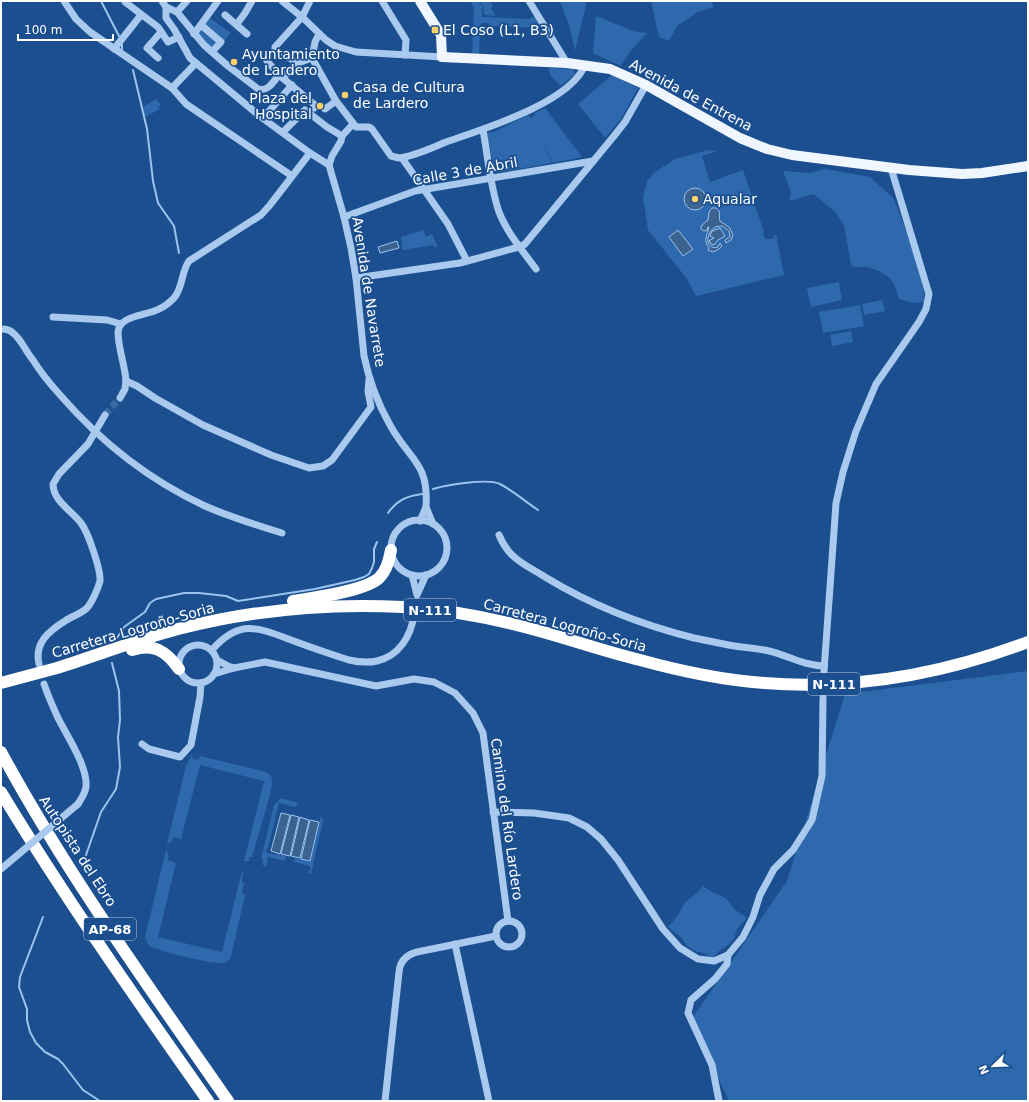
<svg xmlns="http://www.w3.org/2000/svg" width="1029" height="1102" font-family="'DejaVu Sans',sans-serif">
<rect width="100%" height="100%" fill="#1b4f8f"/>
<!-- green -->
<g fill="#2e69ad">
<polygon points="470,1 479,1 482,6 482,17 529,19 538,14 546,28 489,26 489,23 482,23 480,25 479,59 472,58 474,8"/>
<polygon points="480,1 490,1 493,6 491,8 496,16 484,15 483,6"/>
<polygon points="560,1 587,1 575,51 570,28"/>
<polygon points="651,1 711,1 714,7 698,12 677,26 669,41 659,37"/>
<polygon points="207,16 231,33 214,54 194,34"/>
<polygon points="596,16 636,32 647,33 630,52 621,66 593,53"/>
<polygon points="549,68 573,69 575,74 561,86 550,75"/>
<polygon points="612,75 638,88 621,119 605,138 578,104"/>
<polygon points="156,99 161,105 158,107 160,109 145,117 143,107"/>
<polygon points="545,108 582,157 553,163 541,138 552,163 495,173 487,133 491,132 492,133 528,115 531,118 534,116 535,113"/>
<polygon points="708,150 717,151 702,156 710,182 743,170 764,232 763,236 766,239 772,239 776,234 784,275 696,296 687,279 648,230 643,197 647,181 655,172 675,159"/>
<path d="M825,169l45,8 24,22 17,45 10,34 3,14v10l-11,1 -14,-4c-2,-4 -2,-8 -4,-12 -4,-12 -17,-17 -28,-20 -6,-1 -10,2 -16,-2l-7,-40 -8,-12 -22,-19 -25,7 2,-9 -8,-21 27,2z"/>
<polygon points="423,230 426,237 432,234 438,247 434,247 434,245 402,250 402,242 401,237"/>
<polygon points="839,282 842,300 811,307 807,288"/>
<polygon points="882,300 885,311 864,315 862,304"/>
<polygon points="860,305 864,326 823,333 819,312"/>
<polygon points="851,331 853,342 832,346 830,335"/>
<polygon points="1028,671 1028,1101 729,1101 691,1020 787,881 845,694"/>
<path d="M192,754v4l6,2 2,-4 66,16c3,2 5,3 6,7 2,8 -17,67 -20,78h-3v4h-5l20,-80 -64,-16 -19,74 -8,-2 -1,5h-2l-1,2h-2l19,-78z"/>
<polygon points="280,799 284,799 298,803 295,807 279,803 268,848 266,850 267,853 286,856 285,861 268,857 266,867 262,864 263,859 261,859 274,805"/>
<polygon points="321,815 323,821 311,874 308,873 309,870 311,870 310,866 294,862 295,858 310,862"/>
<path d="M166,850l2,1 -1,3 2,1 -1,5 8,3 -18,74 64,15 20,-81 1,1 -1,10 2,1 -2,10 3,2 -14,62c-3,4 -5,6 -10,6 -10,1 -65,-12 -72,-18 -2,-2 -3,-5 -4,-8z"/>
<polygon points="703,886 712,892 719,895 727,899 734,909 747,918 737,929 734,939 728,945 719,951 712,959 704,953 695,951 687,946 680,936 668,927 678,915 685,902 697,893"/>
</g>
<!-- water -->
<g fill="#3c6290" stroke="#9cc4f0">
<circle cx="695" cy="199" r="11"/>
<path d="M712,208h4c6,4 2,8 4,13l10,7 3,7 -2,5 -5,3 -1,-3 5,-3 -1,-6 -7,-5 -4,1 -1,-1c-6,3 -10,9 -9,16 1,4 5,7 10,5l2,-4 2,3 -3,3 -6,3 -5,-2 1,-2c-6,-7 -2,-13 0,-21h-1l-1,3 -3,1 -3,-2v-3l7,-6 1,-8z"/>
<polygon points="720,228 725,236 718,240 714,245 711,244 709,241 714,238 710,236 712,231 714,231 715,229 716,230"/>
<polygon points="678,230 693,249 683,256 669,237"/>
<polygon points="397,241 399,248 380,253 378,247"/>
<polygon points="281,813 290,815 280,854 271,851"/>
<polygon points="291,815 299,817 290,856 281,854"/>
<polygon points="300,817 309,820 300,858 291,856"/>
<polygon points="310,820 319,822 310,861 301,859"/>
</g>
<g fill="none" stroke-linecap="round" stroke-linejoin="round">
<!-- stream -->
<g stroke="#9cc4f0" stroke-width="2">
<polyline points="101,1 119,36"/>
<polyline points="122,44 122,50"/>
<polyline points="133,70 147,129 153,181 158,203 174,226 179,253"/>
<path d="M433,489c13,-4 54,-11 67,-5 12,6 26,18 38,26"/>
<path d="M388,513c9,-13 19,-17 34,-19"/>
<polyline points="117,638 124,627 145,612 150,603 156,599 184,593 199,593 226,596 238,601 315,589 355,580 364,577 369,574 372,568 374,562 374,549 377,542"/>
<polyline points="86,855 101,812 116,789 120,767 118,737 120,720 119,691 112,663"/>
<polyline points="43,917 20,977 19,987 27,1009 27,1020 30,1032 36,1043 45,1052 58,1059 63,1064 83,1090 100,1101"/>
</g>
<!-- minor-tunnel -->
<g stroke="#3d69a0" stroke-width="7" stroke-dasharray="7 3.5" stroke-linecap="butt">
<polyline points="105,415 120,398"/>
<polyline points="823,698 824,671"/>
</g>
<!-- minor -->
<g stroke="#a9c9ee" stroke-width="7">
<polyline points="64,1 76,19 90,32 172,88 186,104 292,176"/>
<path d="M162,1l4,6 11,5 27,33 24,21 30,23c10,3 15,-7 21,-14"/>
<polyline points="282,1 302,17 326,40 335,46 356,52 442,57"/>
<polyline points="310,1 302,17 275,47 275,50 298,63 312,58"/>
<polyline points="382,1 406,40 405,55"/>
<polyline points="529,1 567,63"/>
<polyline points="125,2 158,27 168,42 179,37"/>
<polyline points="166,7 166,18 174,29 190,58 261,117 310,153 329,165"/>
<polyline points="177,12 187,1"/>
<polyline points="225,15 247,34"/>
<polyline points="237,24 245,13 252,1"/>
<polyline points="201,25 221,42 212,52"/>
<polyline points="194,34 218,1"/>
<path d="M319,34l-4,8 -3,16 24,43 20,26h13l3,2 19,27 8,2c16,-2 32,-10 47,-16 37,-13 124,-39 139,-77"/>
<polyline points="114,49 141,15"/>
<polyline points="158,58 147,48 161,32"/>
<polyline points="267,61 279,75 316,106"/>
<polyline points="283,78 297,62"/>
<polyline points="172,88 196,63"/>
<polyline points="314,108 316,106 321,106 325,109 336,101"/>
<polyline points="263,118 292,85"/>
<path d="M483,130c5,27 7,56 16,82 8,21 24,39 37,57"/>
<polyline points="283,132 305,110 327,127 342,136"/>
<path d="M342,136l-1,5 -9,15 -3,9 15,52 7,31 5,30 8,78c5,24 14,48 26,69 19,35 39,37 36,82"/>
<polyline points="342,136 353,124"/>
<polyline points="402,158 448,224 467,261"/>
<polyline points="344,217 415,191 593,161"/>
<polyline points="356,278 460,263 519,247 525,244 614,136 625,122 646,85"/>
<polyline points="53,317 107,320 121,324"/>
<path d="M2,329c5,0 8,1 11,4 9,7 13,19 20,27 8,13 18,25 28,36 40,46 88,84 144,110 25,11 51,19 77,27"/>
<polyline points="126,381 137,386 155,398 203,425 271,455 309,468 323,466 332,460 371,407 368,391 369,379"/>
<path d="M120,398l5,-9 1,-8c-1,-16 -8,-33 -8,-49 1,-17 29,-16 41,-23 5,-2 11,-7 15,-11 9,-10 7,-26 15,-37l72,-46 9,-10 40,-52"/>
<circle cx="419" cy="548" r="28"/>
<polyline points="420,521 426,507 433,524"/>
<path d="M499,535c3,7 7,14 13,20 9,9 22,15 33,22 46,28 97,48 149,61 16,3 32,7 48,9 9,1 18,2 27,4 21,5 32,14 55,15"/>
<polyline points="412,575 417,595 426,575"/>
<circle cx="198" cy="664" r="19"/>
<path d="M212,650c27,-31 45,-23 79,-10 19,7 39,14 58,20 9,2 19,3 28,1 22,-5 34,-25 37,-46"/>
<path d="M39,664c-5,-21 10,-33 26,-43 7,-5 16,-7 22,-13 5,-6 11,-19 13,-27 1,-11 -12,-49 -19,-58 -9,-12 -28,-22 -28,-39l6,-10 29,-30 17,-29"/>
<polyline points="234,668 265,662 376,686 414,679 434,682 455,693 473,713 483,733 508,921"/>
<polyline points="824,671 836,503 843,472 856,431 876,384 919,322 926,309 929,294 891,168"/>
<polyline points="214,674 234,668 228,666 217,660"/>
<path d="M44,684c4,12 9,23 14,34 9,18 30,49 28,69 -1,7 -5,12 -8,17"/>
<polyline points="142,744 149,749 180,757 191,745 200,697 201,683"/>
<polyline points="493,812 534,813 569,818 587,827 601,839 618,860 663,929 680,948 698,959 714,961 728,955 743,937 753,917 760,895 774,869 793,850 812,820 822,776 823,698"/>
<circle cx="509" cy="934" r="13"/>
<polyline points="455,944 489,1101"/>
<path d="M385,1101l14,-129c1,-11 7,-17 18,-20l79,-16"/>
<polyline points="719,1101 712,1065 688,1013 691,1000 715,979 727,964 728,955"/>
</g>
<!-- major -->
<polyline stroke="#f0f6ff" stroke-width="10" points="420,1 441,35 442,57 567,63 610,69 646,85 740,138 767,149 792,155 909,170 962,174 982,173 1028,166"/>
<!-- highway -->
<g stroke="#fff" stroke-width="12">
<path d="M293,601c20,-3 72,-10 86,-23 8,-8 10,-18 12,-28"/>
<path d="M132,650c22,-7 34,1 47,19"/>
<path d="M1,683c19,-5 38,-10 56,-15 41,-13 80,-28 121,-39 74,-19 149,-26 225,-22 47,3 95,12 140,25 32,9 64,20 97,28 40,11 82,20 124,23 90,7 180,-9 264,-41"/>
<path d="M1,752c66,122 148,235 227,349"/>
<path d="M1,792c64,106 136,208 207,309"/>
</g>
<!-- minor-bridge -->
<polyline stroke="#a9c9ee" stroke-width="7" points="1,869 78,804"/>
</g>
<!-- markers -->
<g fill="#ffd166" stroke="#1b4f8f" stroke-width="1.5">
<rect x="431" y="26" width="8" height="8" rx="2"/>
<circle cx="234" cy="62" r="4"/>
<circle cx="345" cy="95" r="4"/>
<circle cx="320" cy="106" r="4"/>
<circle cx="695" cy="199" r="4"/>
</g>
<g text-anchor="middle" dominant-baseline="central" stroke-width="3.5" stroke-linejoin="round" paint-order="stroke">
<!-- shield labels -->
<g fill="#1b4f8f" stroke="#bbcadd" stroke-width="1">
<rect x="404" y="599" width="52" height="22" rx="3"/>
<rect x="808" y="673" width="52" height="22" rx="3"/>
<rect x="84" y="918" width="52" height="22" rx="3"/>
</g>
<g font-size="13" font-weight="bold" fill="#fff">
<text x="430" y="610">N-111</text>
<text x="834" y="684">N-111</text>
<text x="110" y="929">AP-68</text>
</g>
<!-- poi labels -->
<g font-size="14" fill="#fff" stroke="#1b4f8f" text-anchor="start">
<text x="443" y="30">El Coso (L1, B3)</text>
<text x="242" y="54">Ayuntamiento<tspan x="242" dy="16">de Lardero</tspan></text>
<text x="353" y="87">Casa de Cultura<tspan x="353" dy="16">de Lardero</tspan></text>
<text x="312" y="98" text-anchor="end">Plaza del<tspan x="312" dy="16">Hospital</tspan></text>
<text x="703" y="199">Aqualar</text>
</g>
<!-- street labels -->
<g font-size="14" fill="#fff" stroke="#1b4f8f">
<text transform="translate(691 95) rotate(28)">Avenida de Entrena</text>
<text transform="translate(465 171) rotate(-10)">Calle 3 de Abril</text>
<text transform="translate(369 292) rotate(81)">Avenida de Navarrete</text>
<text transform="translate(565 625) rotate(15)">Carretera Logroño-Soria</text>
<text transform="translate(133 630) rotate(-16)">Carretera Logroño-Soria</text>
<text transform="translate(507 819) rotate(82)">Camino del Río Lardero</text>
<text transform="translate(78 851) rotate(57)">Autopista del Ebro</text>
</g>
</g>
<!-- border -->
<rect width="1029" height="1102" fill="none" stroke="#ffffff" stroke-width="4"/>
<!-- north arrow -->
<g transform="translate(993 1066) rotate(247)" stroke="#1b4f8f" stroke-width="3" paint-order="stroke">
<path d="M0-3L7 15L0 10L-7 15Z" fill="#ffffff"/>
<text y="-6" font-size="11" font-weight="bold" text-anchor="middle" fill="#ffffff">N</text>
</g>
<!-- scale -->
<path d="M18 34v6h95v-6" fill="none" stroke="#ffffff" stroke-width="2"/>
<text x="24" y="34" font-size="12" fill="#ffffff" stroke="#1b4f8f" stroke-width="3" paint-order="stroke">100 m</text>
</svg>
